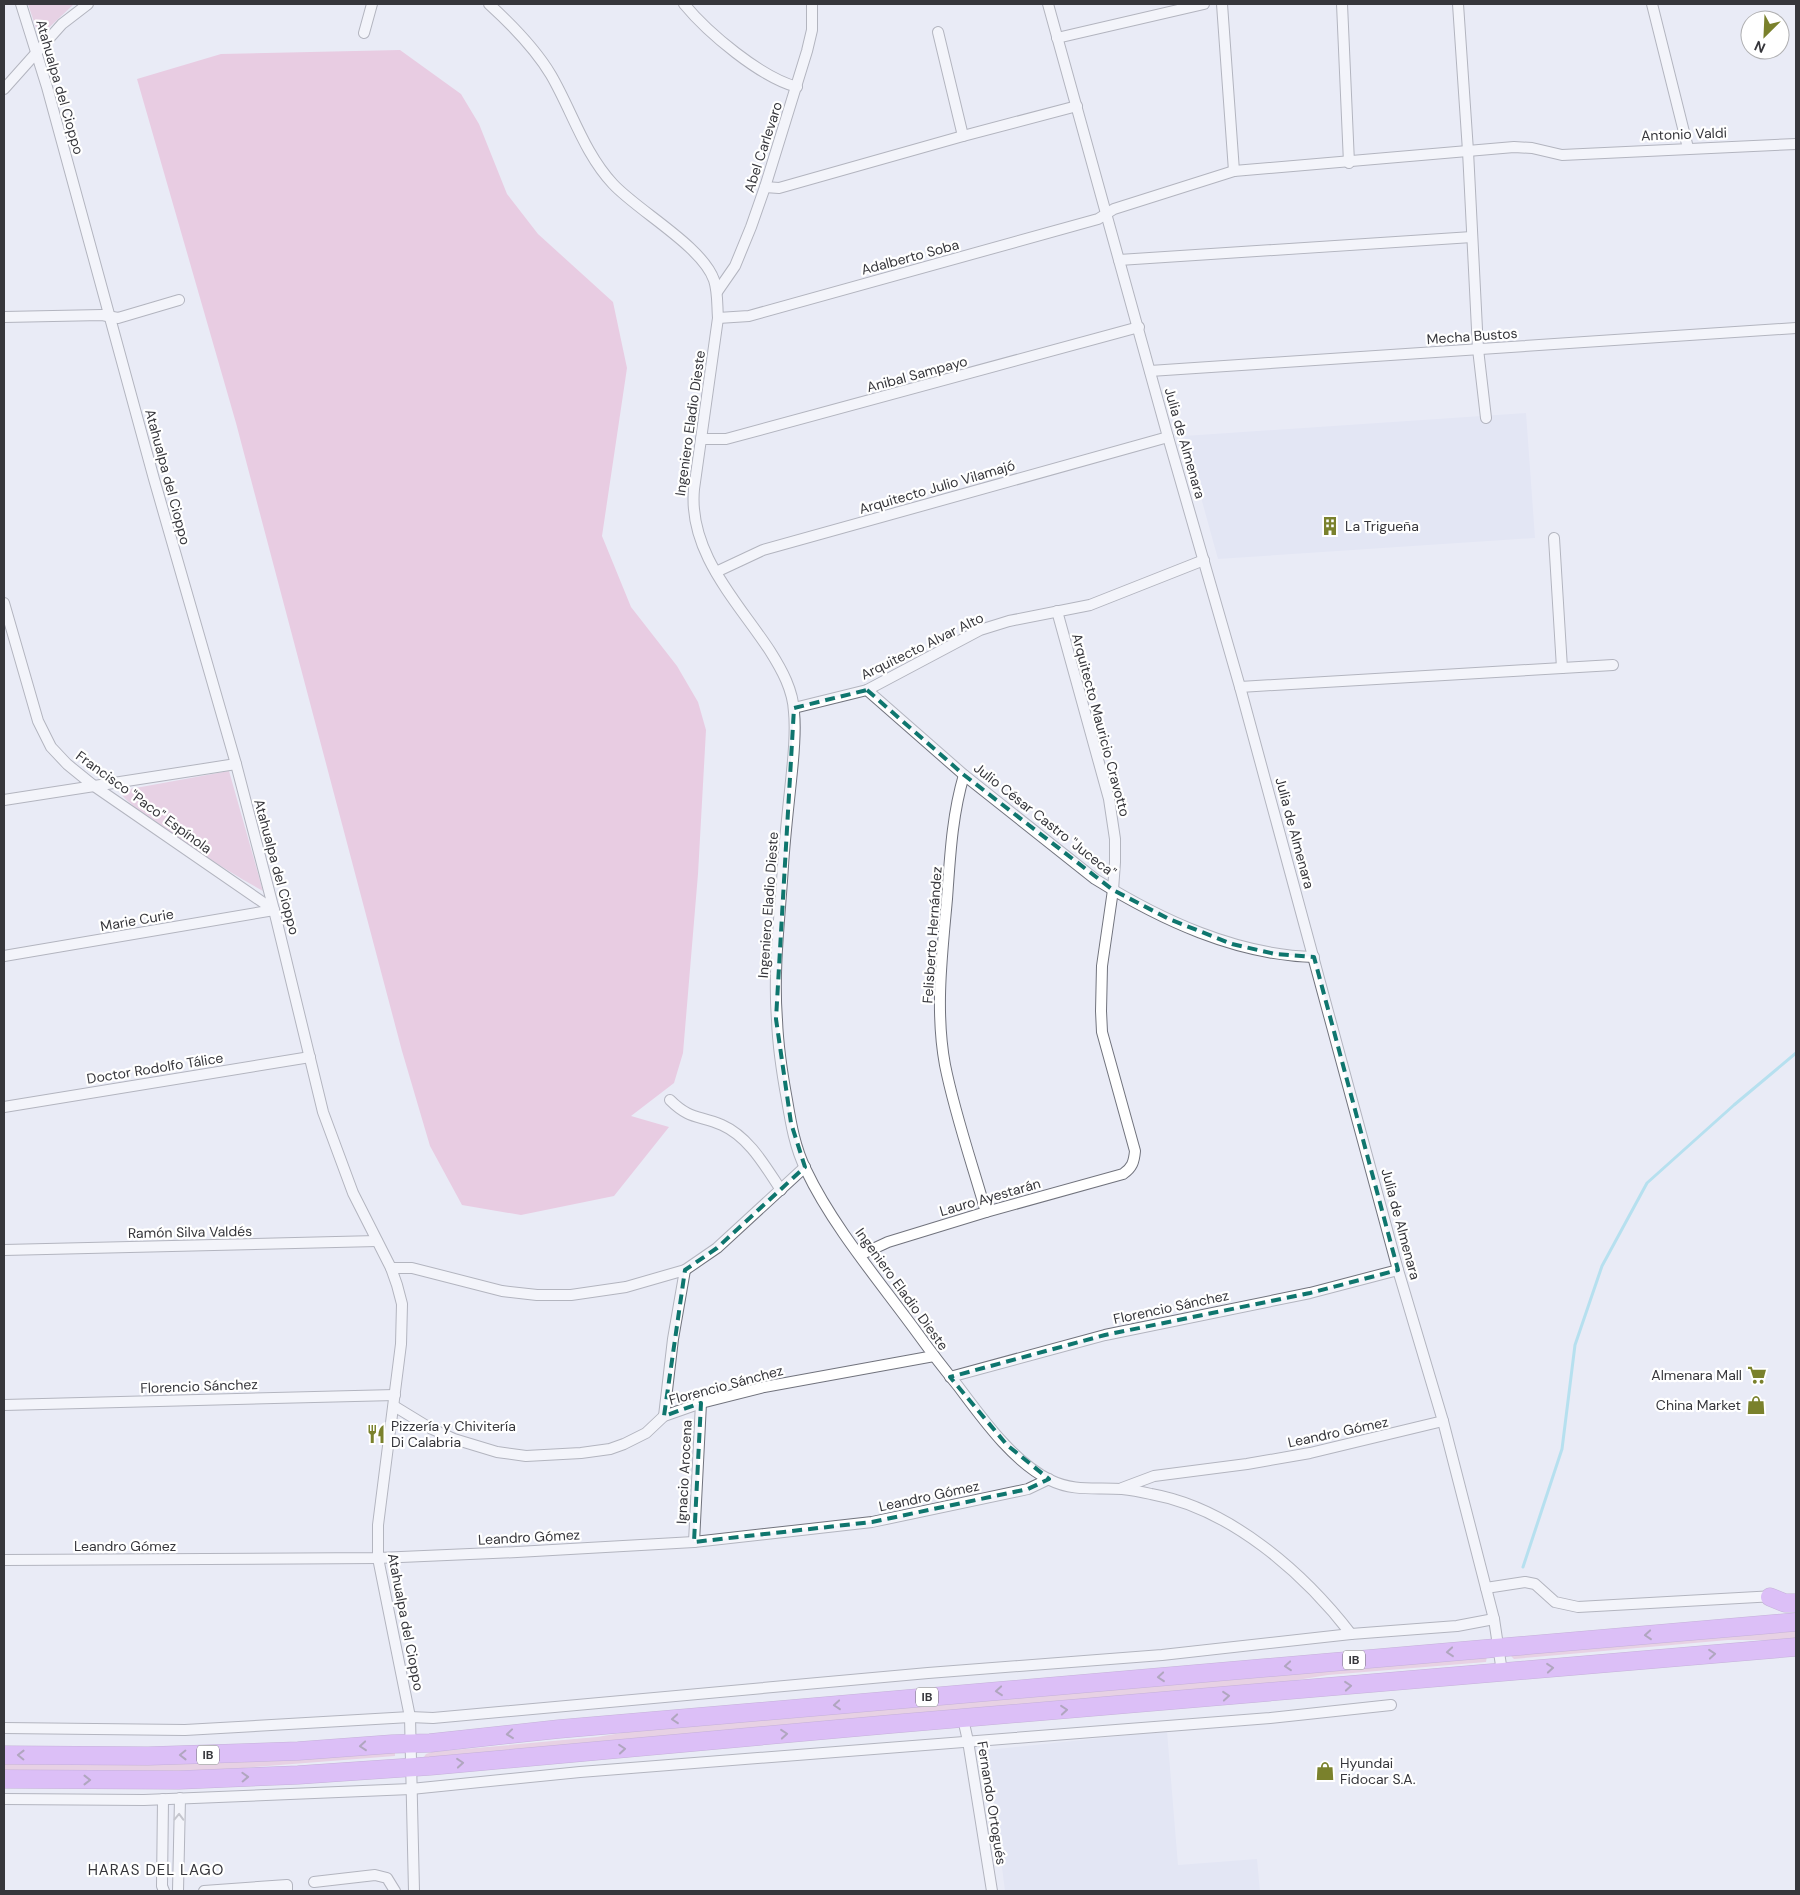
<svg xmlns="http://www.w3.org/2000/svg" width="1800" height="1895" font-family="'DM Sans',sans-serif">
<rect width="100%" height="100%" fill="#e9ebf6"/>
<!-- built -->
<g fill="#dce0f2">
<polygon points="1526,413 1535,538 1218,559 1184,436"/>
<polygon points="1167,1731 1178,1865 1257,1859 1260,1891 1005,1891 987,1750"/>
</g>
<!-- green -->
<g fill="#e5b1ce">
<polygon points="28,4 74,4 39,37"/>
<path d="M229,771l34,120c-38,-21 -74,-45 -108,-70 -13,-9 -27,-17 -36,-30z"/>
<polygon points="1796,1628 1796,1640 1728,1640 1514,1659 1511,1656 1511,1654"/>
<polygon points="1487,1656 1486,1662 1328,1675 1246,1688 434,1759 424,1757 426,1754 432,1752 597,1737 665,1726"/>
<polygon points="388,1751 395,1753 395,1756 154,1775 4,1772 4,1760"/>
</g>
<!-- forest -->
<polygon fill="#e7a6cb" points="400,50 461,94 479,124 507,194 538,234 613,302 627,368 602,536 631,607 677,666 698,702 706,730 698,874 683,1053 674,1083 631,1116 669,1127 614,1196 521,1215 462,1205 430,1146 402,1051 236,423 137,79 221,54"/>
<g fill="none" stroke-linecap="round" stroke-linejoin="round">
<!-- stream -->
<polyline stroke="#79d3e6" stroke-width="3" points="1523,1567 1562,1449 1575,1345 1602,1266 1647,1183 1734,1105 1796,1053"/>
<!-- street casing -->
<g stroke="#71737d" stroke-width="12">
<g id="street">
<polyline points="21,4 47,87 154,479 236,764 274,910 323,1112 353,1193 391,1268 397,1285 402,1304 401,1344 378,1525 378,1558 410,1717 414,1891"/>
<path d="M489,4c23,21 46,44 62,71 21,36 33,78 62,109 25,27 89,62 101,96 4,12 3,26 4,38l-24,171c-6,64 44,113 76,162 12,19 23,39 24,61 2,20 0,39 -2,59 -3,31 -7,63 -9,95 -3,50 -10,103 -6,154 1,27 5,53 10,80 4,24 8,48 19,70 27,57 75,113 112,164 13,18 26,35 40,52 24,32 55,76 92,94 24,12 47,7 72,9 10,1 20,3 29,5 79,14 152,78 200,140"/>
<path d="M684,4c24,29 76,73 113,83"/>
<polyline points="1048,4 1168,437 1240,687 1398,1270 1443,1421 1494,1619 1502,1672"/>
<polyline points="1222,4 1234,171"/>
<polyline points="1342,4 1349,163"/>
<polyline points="1458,4 1468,151 1478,349 1486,418"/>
<polyline points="1652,4 1688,148"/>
<polyline points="938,32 963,136"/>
<polyline points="364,33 372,4"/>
<polyline points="1057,38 1204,4"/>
<polyline points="4,89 62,24 88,4"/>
<polyline points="765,187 779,188 963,136 1077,106"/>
<polyline points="1119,260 1472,237"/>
<polyline points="717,292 735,266 751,227 765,187 807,51 812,30 812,4"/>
<polyline points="4,317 102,315 118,318 179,300"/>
<polyline points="718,318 749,316 1098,219 1114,209 1234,171 1514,147 1532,148 1562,155 1796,144"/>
<polyline points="1150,371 1796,328"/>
<polyline points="701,439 726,439 1139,327"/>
<polyline points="1554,538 1562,668"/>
<polyline points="716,572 763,550 1168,437"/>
<polyline points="4,603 38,721 51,747 67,764 94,786 274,910"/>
<polyline points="1240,687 1613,665"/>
<path d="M867,690l97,85 131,104c66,41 141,76 219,78"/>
<polyline points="794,708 867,690 980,630 1009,621 1090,605 1204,560"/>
<path d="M964,775c-12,40 -14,82 -17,124 -5,55 -12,112 -2,166 10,50 27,98 41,147"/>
<polyline points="4,800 236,764"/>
<polyline points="4,956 274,910"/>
<path d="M670,1100c20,20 29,15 52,25 27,12 43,41 59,65"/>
<polyline points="4,1107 310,1057"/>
<polyline points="4,1250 377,1241"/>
<path d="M860,1255l28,-13 98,-30 137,-38c9,-6 11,-12 12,-23l-33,-119 -1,-21 1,-45 11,-76 2,-28v-23l-6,-40 -52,-188"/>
<polyline points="391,1268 412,1268 502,1291 537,1295 571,1295 626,1287 685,1270 717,1248 805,1167"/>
<polyline points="950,1377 1105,1335 1310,1293 1398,1270"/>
<polyline points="4,1405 395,1395"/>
<polyline points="394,1406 430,1428 454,1439 497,1452 526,1456 581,1453 610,1449 624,1444 646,1433 664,1416 701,1403 764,1387 934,1356"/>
<polyline points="664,1416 673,1339 685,1270"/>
<polyline points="1122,1488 1154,1476 1247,1464 1310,1453 1443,1421"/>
<polyline points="694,1542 701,1403"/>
<polyline points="4,1560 378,1558 517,1552 694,1542 872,1522 1028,1489 1049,1479"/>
<polyline points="1486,1588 1525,1582 1535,1584 1555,1602 1578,1607 1775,1596"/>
<polyline points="963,1719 968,1741 992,1891"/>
<polyline points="4,1728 185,1730 410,1717 433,1718 928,1673 1162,1655 1351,1634 1457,1626 1494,1619"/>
<polyline points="4,1799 144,1800 411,1789 580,1772 1270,1718 1391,1705"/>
<polyline points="163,1799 162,1886 164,1891"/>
<polyline points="314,1882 375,1875 387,1878 395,1891"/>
<polyline points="178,1891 180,1798"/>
<polyline points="204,1891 287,1885 287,1891"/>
</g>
</g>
<!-- highway casing -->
<g stroke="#986cb6" stroke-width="19">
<g id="highway">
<polyline points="1770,1597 1785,1603 1796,1603"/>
<polyline points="4,1755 148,1756 298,1751 392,1744 430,1743 559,1729 1796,1622"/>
<polyline points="4,1779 179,1780 298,1775 430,1766 892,1724 1796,1647"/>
</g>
</g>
<!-- street -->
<use href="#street" stroke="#fff" stroke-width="10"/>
<!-- highway -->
<use href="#highway" stroke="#cd89f8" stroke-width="18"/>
</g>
<!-- one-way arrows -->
<defs><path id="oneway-chevron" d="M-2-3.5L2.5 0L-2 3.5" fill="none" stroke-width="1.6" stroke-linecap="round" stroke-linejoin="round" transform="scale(1.25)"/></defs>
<g stroke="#6b537d">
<use href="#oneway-chevron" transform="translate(1648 1635) rotate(175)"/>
<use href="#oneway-chevron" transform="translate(1450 1652) rotate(175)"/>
<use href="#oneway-chevron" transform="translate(1712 1654) rotate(-5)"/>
<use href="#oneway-chevron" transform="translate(1288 1666) rotate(175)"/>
<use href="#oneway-chevron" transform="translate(1550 1668) rotate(-5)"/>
<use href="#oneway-chevron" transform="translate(1161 1677) rotate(175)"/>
<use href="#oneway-chevron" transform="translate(1348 1686) rotate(-5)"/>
<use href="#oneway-chevron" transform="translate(999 1691) rotate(175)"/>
<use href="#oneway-chevron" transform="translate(1226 1696) rotate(-5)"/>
<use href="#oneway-chevron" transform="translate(837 1705) rotate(175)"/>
<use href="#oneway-chevron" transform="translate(1064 1710) rotate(-5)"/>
<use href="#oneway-chevron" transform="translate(675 1719) rotate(175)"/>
<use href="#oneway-chevron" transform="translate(510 1734) rotate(174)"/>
<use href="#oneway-chevron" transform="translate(784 1734) rotate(-5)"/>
<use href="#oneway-chevron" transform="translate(363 1746) rotate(175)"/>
<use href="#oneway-chevron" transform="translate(622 1749) rotate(-5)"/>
<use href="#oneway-chevron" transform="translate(21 1755) rotate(-179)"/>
<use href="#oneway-chevron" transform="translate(183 1755) rotate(179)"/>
<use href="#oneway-chevron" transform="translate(460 1763) rotate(-5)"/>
<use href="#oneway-chevron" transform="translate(245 1777) rotate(-2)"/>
<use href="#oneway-chevron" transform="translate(87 1780)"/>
</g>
<use stroke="#9a9a9d" href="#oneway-chevron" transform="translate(179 1817) rotate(-89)"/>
<!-- marked area -->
<path d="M0 0H1800V1895H0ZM867,690l97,85 149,115 56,29 63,25 43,10 39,3 84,313 -88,23 -205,42 -155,42 57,68 42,34 -21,10 -156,33 -178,20 7,-139 -37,13 21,-146 32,-22 88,-81 -14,-44 -15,-104 18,-311z" fill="#e9ebf6" fill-opacity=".55" fill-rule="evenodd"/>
<path fill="none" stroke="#0f766e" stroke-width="4" stroke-dasharray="10 6" stroke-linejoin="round" d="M867,690l97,85 149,115 56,29 63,25 43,10 39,3 84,313 -88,23 -205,42 -155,42 57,68 42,34 -21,10 -156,33 -178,20 7,-139 -37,13 21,-146 32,-22 88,-81 -14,-44 -15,-104 18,-311z"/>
<!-- icons -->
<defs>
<g id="building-bare" transform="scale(1.5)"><path d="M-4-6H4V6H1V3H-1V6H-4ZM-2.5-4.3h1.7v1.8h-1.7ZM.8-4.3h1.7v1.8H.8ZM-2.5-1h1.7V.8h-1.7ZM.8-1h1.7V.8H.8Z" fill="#7a812c" stroke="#fff" stroke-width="2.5" paint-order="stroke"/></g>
<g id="supermarket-bare" transform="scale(1.5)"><path d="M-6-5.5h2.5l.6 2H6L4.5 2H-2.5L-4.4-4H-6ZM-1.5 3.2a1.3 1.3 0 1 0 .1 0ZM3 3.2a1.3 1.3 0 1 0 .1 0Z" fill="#7a812c" stroke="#fff" stroke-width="2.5" paint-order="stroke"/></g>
<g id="shop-bare" transform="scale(1.5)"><path d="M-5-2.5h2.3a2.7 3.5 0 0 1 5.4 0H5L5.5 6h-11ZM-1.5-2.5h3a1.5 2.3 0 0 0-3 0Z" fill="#7a812c" stroke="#fff" stroke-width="2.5" paint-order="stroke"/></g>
<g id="restaurant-bare" transform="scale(1.5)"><path d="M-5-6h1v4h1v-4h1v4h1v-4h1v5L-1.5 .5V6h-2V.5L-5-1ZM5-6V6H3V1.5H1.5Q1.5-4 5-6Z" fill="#7a812c" stroke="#fff" stroke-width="2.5" paint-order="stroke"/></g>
</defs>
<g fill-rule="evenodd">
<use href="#building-bare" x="1330" y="526"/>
<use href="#supermarket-bare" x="1757" y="1375"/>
<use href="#shop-bare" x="1756" y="1405"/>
<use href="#restaurant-bare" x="376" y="1434"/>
<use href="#shop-bare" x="1325" y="1771"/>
</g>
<g text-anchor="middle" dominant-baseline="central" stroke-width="4.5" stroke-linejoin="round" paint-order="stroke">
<!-- shield labels -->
<g fill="#fff" stroke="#727276" stroke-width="1">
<rect x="1343" y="1650.5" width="22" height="19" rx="4"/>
<rect x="916" y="1687.5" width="22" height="19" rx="4"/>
<rect x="197" y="1745.5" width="22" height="19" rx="4"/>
</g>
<g font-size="12" font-weight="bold" fill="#36363b">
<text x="1354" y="1660">IB</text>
<text x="927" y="1697">IB</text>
<text x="208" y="1755">IB</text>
</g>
<!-- street labels -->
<g font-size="14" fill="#36363b" stroke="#fff">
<text transform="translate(60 87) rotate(74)">Atahualpa del Cioppo</text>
<text transform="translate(1684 134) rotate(-2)">Antonio Valdi</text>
<text transform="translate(763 147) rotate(-72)">Abel Carlevaro</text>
<text transform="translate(910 257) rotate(-15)">Adalberto Soba</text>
<text transform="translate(1472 336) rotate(-4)">Mecha Bustos</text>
<text transform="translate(917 374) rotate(-15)">Anibal Sampayo</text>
<text transform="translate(690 423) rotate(-82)">Ingeniero Eladio Dieste</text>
<text transform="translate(1185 443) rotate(74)">Julia de Almenara</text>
<text transform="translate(168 477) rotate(75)">Atahualpa del Cioppo</text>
<text transform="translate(937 487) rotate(-16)">Arquitecto Julio Vilamajó</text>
<text transform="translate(922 646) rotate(-26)">Arquitecto Alvar Alto</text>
<text transform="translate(1101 725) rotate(75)">Arquitecto Mauricio Cravotto</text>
<text transform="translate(144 802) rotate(36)">Francisco "Paco" Espínola</text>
<text transform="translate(1045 820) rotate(38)">Julio César Castro "Juceca"</text>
<text transform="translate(1295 833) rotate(75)">Julia de Almenara</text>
<text transform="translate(277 867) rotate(75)">Atahualpa del Cioppo</text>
<text transform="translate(768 905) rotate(-86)">Ingeniero Eladio Dieste</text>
<text transform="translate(137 920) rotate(-10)">Marie Curie</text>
<text transform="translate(932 935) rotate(-86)">Felisberto Hernández</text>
<text transform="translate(155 1068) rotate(-9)">Doctor Rodolfo Tálice</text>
<text transform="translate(990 1197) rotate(-16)">Lauro Ayestarán</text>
<text transform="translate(1401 1224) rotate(75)">Julia de Almenara</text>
<text transform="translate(190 1232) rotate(-1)">Ramón Silva Valdés</text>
<text transform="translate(902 1289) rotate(54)">Ingeniero Eladio Dieste</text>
<text transform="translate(1171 1307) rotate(-12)">Florencio Sánchez</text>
<text transform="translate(726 1385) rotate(-15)">Florencio Sánchez</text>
<text transform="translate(199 1386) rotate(-2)">Florencio Sánchez</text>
<text transform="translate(1338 1432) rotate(-12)">Leandro Gómez</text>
<text transform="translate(684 1472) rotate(-87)">Ignacio Arocena</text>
<text transform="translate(929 1496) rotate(-12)">Leandro Gómez</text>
<text transform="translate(529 1537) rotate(-3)">Leandro Gómez</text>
<text x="125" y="1546">Leandro Gómez</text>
<text transform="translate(406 1622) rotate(79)">Atahualpa del Cioppo</text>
<text transform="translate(992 1803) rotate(81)">Fernando Ortogués</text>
</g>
<!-- poi labels -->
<g font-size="14" fill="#36363b" stroke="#fff" text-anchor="start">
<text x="1345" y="526">La Trigueña</text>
<text x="1742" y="1375" text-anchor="end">Almenara Mall</text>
<text x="1741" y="1405" text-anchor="end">China Market</text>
<text x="391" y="1426">Pizzería y Chivitería<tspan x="391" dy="16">Di Calabria</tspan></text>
<text x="1340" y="1763">Hyundai<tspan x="1340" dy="16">Fidocar S.A.</tspan></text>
</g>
<!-- neighbourhood labels -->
<g font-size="15" letter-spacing="1" fill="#36363b" stroke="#fff">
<text x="156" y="1870">HARAS DEL LAGO</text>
</g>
</g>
<!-- border -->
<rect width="1800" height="1895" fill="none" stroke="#36363b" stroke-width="10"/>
<!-- north arrow -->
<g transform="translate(1765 35) rotate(204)"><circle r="24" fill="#ffffff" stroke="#afafb1"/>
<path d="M0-4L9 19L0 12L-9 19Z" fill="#7a812c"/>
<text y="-8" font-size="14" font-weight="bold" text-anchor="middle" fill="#36363b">N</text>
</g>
</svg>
